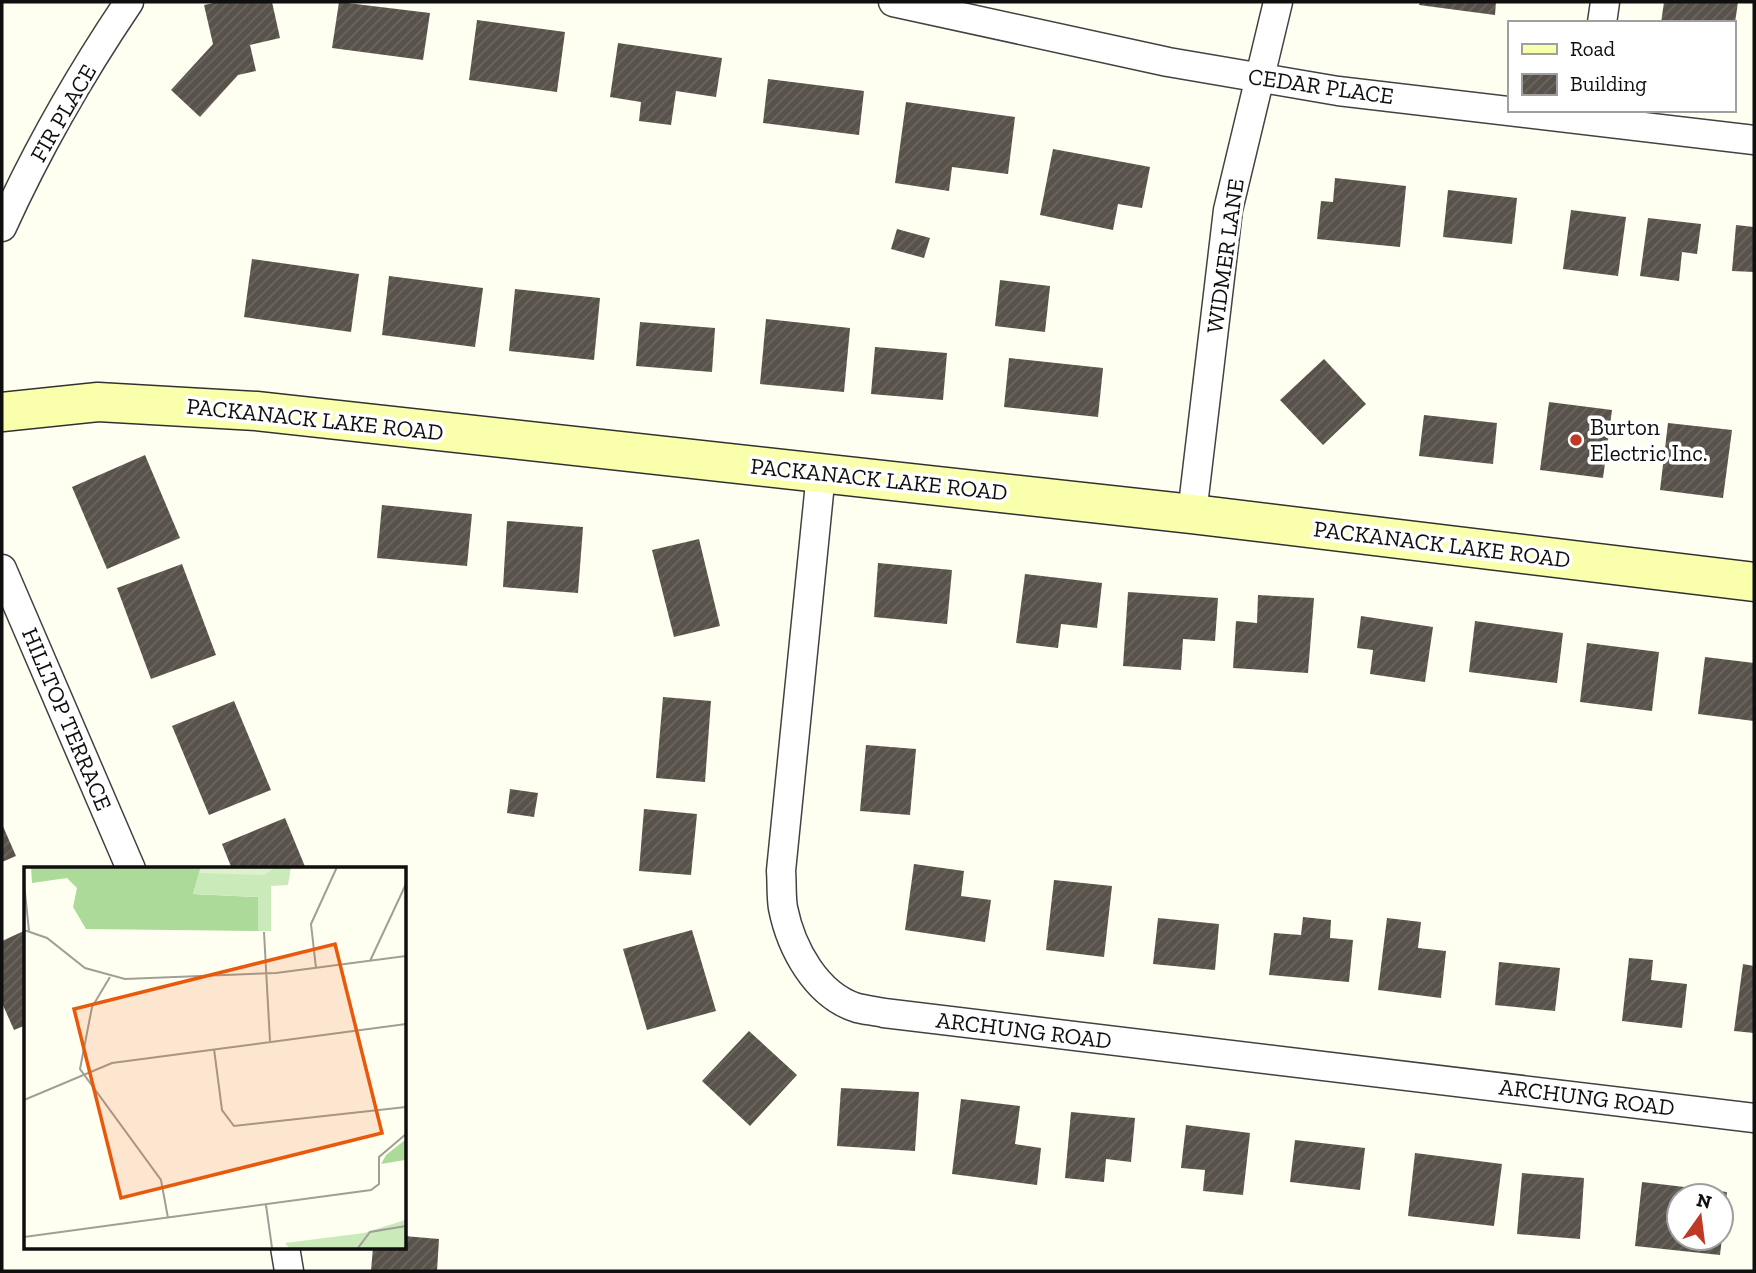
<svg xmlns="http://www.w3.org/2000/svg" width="1756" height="1273" font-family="'Zilla Slab',serif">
<defs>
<pattern id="building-hatch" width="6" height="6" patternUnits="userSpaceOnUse" patternTransform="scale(1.75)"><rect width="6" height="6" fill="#58524b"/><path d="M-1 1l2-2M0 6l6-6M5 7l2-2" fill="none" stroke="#6b6661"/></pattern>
</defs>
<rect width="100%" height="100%" fill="#fffff1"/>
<!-- building -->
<g fill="url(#building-hatch)">
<polygon points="218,2 272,2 280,38 250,45 256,71 238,75 200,117 171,90 213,44 204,5"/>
<polygon points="339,2 430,13 423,60 332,48"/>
<polygon points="1420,2 1496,2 1495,15 1419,5"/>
<polygon points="1664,2 1738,2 1735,23 1661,23"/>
<polygon points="477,20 565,32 557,92 469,80"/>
<polygon points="618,43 722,58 716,97 676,91 671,125 639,121 641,102 610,97"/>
<polygon points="768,79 864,91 859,135 763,123"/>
<polygon points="906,102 1015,117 1008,174 952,167 949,191 895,183"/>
<polygon points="1053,149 1150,167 1142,208 1118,204 1113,230 1040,215"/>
<polygon points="1335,178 1406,186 1400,247 1317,239 1321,201 1333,202"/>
<polygon points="1448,190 1517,198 1512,244 1443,237"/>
<polygon points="1571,210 1626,217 1618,276 1563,269"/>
<polygon points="1648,218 1701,224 1697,254 1682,252 1679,281 1640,276"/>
<polygon points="1736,225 1754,227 1754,272 1732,271"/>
<polygon points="897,229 930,238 924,258 891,249"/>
<polygon points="252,259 359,274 351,332 244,317"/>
<polygon points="389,276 483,288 475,347 382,335"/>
<polygon points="1000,280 1050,286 1045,332 995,326"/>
<polygon points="515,289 600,298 594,360 509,351"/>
<polygon points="766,319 850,328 844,392 760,384"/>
<polygon points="640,322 715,328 712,372 636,366"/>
<polygon points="875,347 947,353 943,400 871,394"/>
<polygon points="1009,358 1103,368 1098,417 1004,407"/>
<polygon points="1324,359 1366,404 1323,445 1280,400"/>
<polygon points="1549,402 1612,410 1603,478 1540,470"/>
<polygon points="1424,415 1497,423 1493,464 1419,456"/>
<polygon points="1668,423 1732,430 1723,498 1660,490"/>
<polygon points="145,455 180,538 107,569 72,487"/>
<polygon points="382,505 472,514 467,566 377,558"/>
<polygon points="507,521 583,527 578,593 503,587"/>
<polygon points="699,539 720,626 674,637 652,550"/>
<polygon points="878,563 952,570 947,624 874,617"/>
<polygon points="182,564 216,655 151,679 117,588"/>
<polygon points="1025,574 1102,583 1097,628 1061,624 1058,648 1016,643"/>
<polygon points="1128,592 1218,598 1215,641 1183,639 1181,670 1123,666"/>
<polygon points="1258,595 1314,598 1308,673 1233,668 1236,621 1257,623"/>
<polygon points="1361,616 1433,627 1425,682 1370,674 1373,650 1357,648"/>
<polygon points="1475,621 1563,633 1557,683 1469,672"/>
<polygon points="1587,643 1659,652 1652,711 1580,702"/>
<polygon points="1705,657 1754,663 1754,721 1698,714"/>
<polygon points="663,697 711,701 705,782 656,778"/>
<polygon points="234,701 271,790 209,815 172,726"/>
<polygon points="866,745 916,749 910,815 860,811"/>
<polygon points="510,789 538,793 534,817 507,813"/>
<polygon points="644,809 697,814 691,875 639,871"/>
<polygon points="285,818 306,869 232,869 222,844"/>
<polygon points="2,824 16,856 2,862"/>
<polygon points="914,864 964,871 961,896 991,900 985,942 905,930"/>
<polygon points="1054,880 1112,886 1104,957 1046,950"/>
<polygon points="1303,917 1331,920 1330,938 1353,940 1349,982 1269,975 1274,933 1301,935"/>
<polygon points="1158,918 1219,924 1215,970 1153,964"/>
<polygon points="1387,918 1421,922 1418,948 1446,951 1441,998 1378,990"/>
<polygon points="26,930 26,1025 14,1030 2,1003 2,941"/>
<polygon points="692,930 716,1011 647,1030 623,949"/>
<polygon points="1629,958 1653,960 1651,980 1687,984 1682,1028 1622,1021"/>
<polygon points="1499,962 1560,968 1555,1011 1495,1005"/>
<polygon points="1743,964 1754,966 1754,1033 1734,1031"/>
<polygon points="749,1031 797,1075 750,1126 702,1081"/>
<polygon points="841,1088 919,1092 915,1151 837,1146"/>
<polygon points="961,1099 1020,1106 1015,1144 1041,1148 1037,1185 952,1174"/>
<polygon points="1071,1112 1135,1118 1131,1162 1106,1159 1104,1182 1065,1178"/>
<polygon points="1186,1125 1250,1133 1243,1195 1203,1191 1205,1170 1181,1168"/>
<polygon points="1295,1140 1365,1148 1360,1190 1290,1182"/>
<polygon points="1415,1153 1502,1164 1494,1226 1408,1216"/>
<polygon points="1522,1173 1584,1178 1580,1239 1517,1234"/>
<polygon points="1642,1182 1727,1192 1723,1232 1721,1232 1721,1196 1679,1196 1679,1238 1722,1238 1720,1255 1635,1246"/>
<polygon points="404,1236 439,1239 437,1271 371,1271 373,1247 404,1247"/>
</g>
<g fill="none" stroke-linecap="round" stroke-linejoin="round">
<!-- street casing -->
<g stroke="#424242" stroke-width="31">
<g id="street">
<polyline points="893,2 1168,62 1338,91 1754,140"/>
<polyline points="1602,23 1605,2"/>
<path d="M2,227c35,-77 79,-154 127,-225"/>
<path d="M821,473l-40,398c1,12 0,25 2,37 8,40 33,87 74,100 9,2 18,3 27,5l870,105"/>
<polyline points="1192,514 1228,210 1278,2"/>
<polyline points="2,569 131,869"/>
<polyline points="285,1247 289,1271"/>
</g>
</g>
<!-- secondary casing -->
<g stroke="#313131" stroke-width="41">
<polyline id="secondary" points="2,412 98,402 256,411 1192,514 1754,582"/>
</g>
<!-- street -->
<use href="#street" stroke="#fff" stroke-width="28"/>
<!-- secondary -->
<use href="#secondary" stroke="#faffac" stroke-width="38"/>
</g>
<!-- markers -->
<circle fill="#c03826" stroke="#fff" stroke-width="2.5" cx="1576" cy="440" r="7"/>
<g text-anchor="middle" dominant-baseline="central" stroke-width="7" stroke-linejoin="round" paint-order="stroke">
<!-- street labels -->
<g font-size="23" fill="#0f0f0f" stroke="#fff">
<text transform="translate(1321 86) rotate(8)">CEDAR PLACE</text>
<text transform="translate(63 113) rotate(-60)">FIR PLACE</text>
<text transform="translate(1225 256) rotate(-82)">WIDMER LANE</text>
<text transform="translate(315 419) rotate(6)">PACKANACK LAKE ROAD</text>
<text transform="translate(879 479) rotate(6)">PACKANACK LAKE ROAD</text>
<text transform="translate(1442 544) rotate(7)">PACKANACK LAKE ROAD</text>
<text transform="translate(67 719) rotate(67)">HILLTOP TERRACE</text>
<text transform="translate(1024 1030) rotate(7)">ARCHUNG ROAD</text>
<text transform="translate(1587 1097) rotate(7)">ARCHUNG ROAD</text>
</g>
<!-- poi labels -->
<g font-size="23" fill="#0f0f0f" stroke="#fff" text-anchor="start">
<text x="1590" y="427">Burton<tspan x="1590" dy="26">Electric Inc.</tspan></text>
</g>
</g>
<!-- overview -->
<g transform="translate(24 867)">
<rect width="382" height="382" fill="#fffff1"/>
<path d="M381,353v28h-116l-4,-5 79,-10z" fill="#cbeaba"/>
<path d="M7,0h170l-8,27 65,3v34l-172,-2 -13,-22 4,-19 -10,-10 -35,5zM381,273v20l-24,4 5,-9z" fill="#acdb99"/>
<path d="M177,0h90l-3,18 -17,1v45h-13v-34l-65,-3z" fill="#cbeaba"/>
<path d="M177,0h75l-12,8 -65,-2z" fill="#def1cc"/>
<path fill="none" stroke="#9f9f97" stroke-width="2" d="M0,16l5,48M0,63l23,8 38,30 40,11 151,-6 130,-17M240,65l6,109M346,94l36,-77M292,101l-5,-44 26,-57M86,110l-18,30 -12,62 81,111 7,38M190,182l8,61 12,16 172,-19M0,233l88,-37 294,-39M242,338l6,43M0,370l347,-47 8,-6v-27l27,-23M334,381l12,-16 36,-6"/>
<path fill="#e8590c" fill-opacity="0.15" stroke="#e8590c" stroke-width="3.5" d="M311,77l47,189 -261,65 -47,-189z"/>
<rect width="382" height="382" fill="none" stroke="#0f0f0f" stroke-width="3.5"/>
</g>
<!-- border -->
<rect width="1756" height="1273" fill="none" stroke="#0f0f0f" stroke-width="7"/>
<!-- legend -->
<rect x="1508" y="21" width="228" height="91" fill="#ffffff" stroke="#9f9f9f" stroke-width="2"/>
<rect x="1522" y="44" width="35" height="10" fill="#faffac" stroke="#9f9f9f" stroke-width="2"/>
<text x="1570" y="56" font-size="21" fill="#0f0f0f">Road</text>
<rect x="1522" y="74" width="35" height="21" fill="url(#building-hatch)" stroke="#9f9f9f" stroke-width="2"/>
<text x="1570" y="91" font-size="21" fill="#0f0f0f">Building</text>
<!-- north arrow -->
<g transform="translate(1700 1217) rotate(14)"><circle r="33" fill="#ffffff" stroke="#9f9f9f" stroke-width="2"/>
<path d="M0-5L12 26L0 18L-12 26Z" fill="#c03826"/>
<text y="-10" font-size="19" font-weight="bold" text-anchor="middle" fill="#0f0f0f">N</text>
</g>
</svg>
